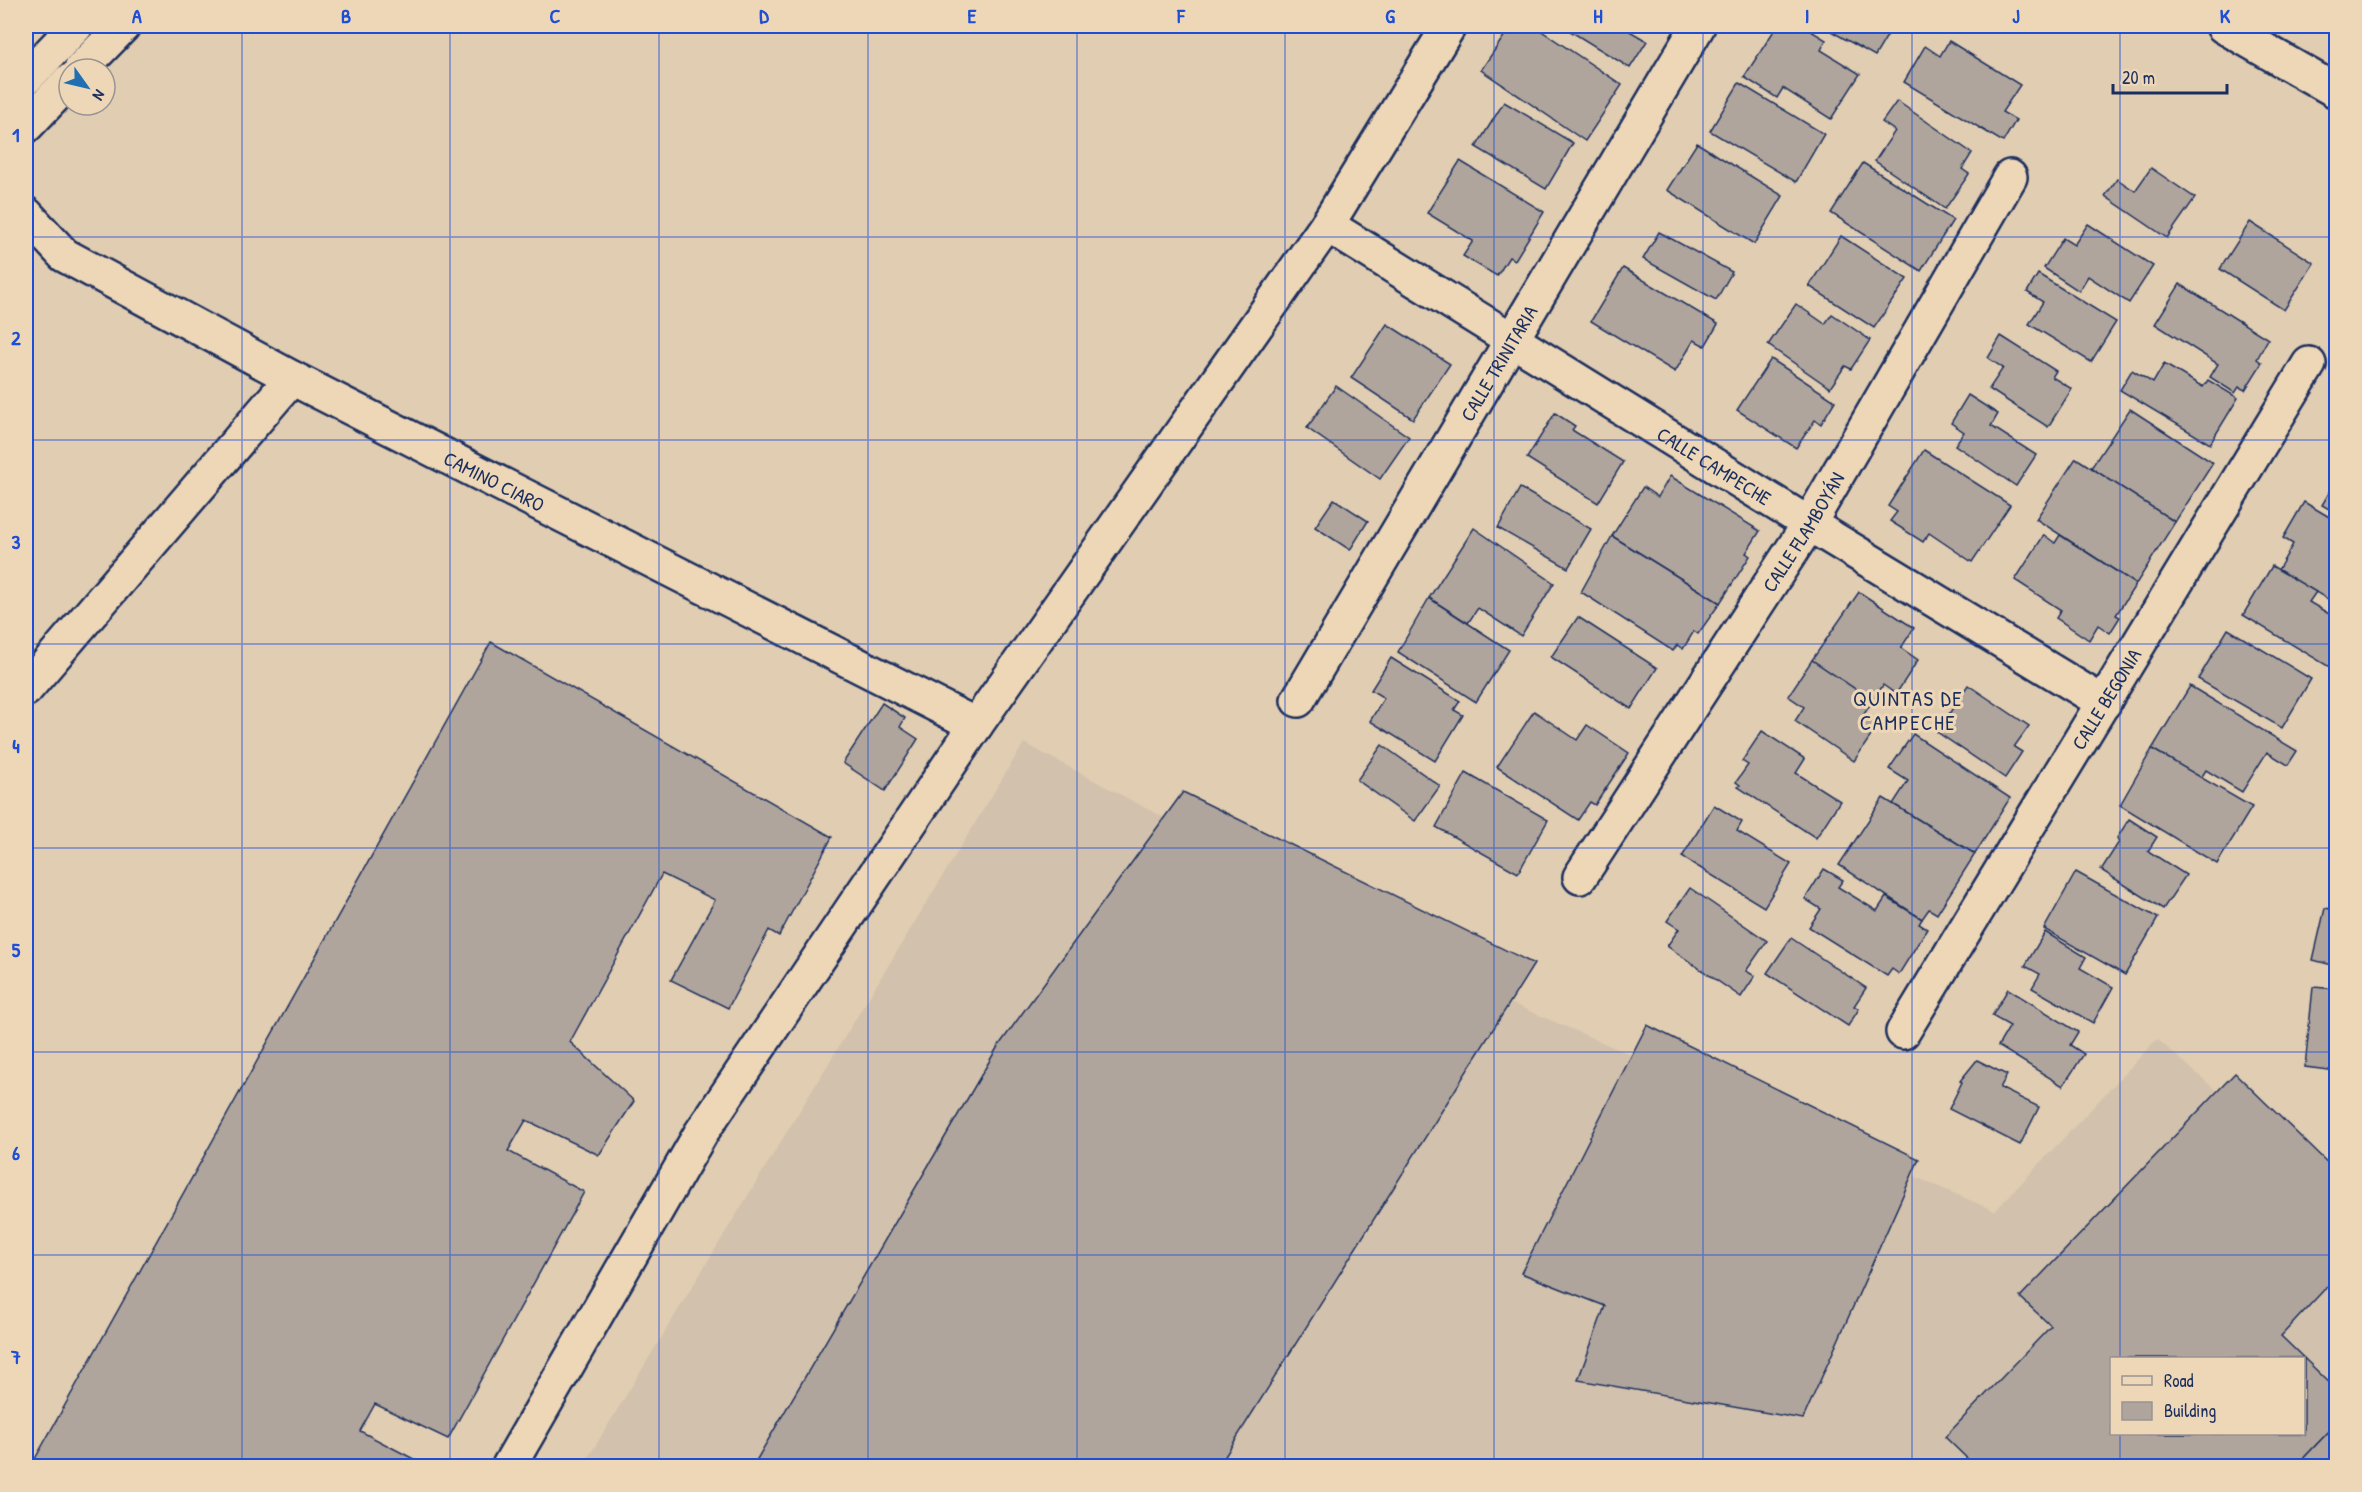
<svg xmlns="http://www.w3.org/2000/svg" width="2362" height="1492" font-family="'Patrick Hand',sans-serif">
<rect width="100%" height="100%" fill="#e1cdb2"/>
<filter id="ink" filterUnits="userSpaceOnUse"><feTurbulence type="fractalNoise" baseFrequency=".0167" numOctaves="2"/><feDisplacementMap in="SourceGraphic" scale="12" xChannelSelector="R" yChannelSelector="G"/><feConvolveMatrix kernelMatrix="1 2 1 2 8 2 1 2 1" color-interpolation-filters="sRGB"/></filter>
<g filter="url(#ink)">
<!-- built -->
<path fill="#d2c1ac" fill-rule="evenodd" d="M1024,743l489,261 482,207 162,-172 179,155v272h-1753zM2112,1358h192v76h-192z"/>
<!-- building -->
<g fill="#b0a59d" stroke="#1b2f5e" stroke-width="1.5" fill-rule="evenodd">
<polygon points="1511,26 1534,26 1622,85 1585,141 1481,70"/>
<polygon points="1562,26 1621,26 1647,41 1630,68"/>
<polygon points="1777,26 1803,26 1826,40 1821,50 1860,74 1831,119 1783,88 1777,98 1744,77"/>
<polygon points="1822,26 1893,26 1875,56"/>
<polygon points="1949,41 2020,85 2002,112 2016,120 2003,142 1904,82 1925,46 1940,56"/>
<polygon points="1739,83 1824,134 1796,182 1710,131"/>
<polygon points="1897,101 1972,153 1962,169 1969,174 1945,209 1875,161 1895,131 1882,122"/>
<polygon points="1504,102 1573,143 1546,189 1476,147"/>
<polygon points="1697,143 1783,196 1754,244 1667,190"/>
<polygon points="1460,161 1544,212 1515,260 1509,257 1497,276 1463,256 1473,241 1427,213"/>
<polygon points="1863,163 1953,220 1921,271 1831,213"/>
<polygon points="2151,168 2195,198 2167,238 2105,196 2117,179 2135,191"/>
<polygon points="2250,222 2314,263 2284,310 2220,269"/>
<polygon points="2088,224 2153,266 2129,303 2088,276 2079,291 2044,268 2063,238 2074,245"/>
<polygon points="1659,232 1732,272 1716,300 1643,259"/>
<polygon points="1841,236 1907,279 1874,328 1809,286"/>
<polygon points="1623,268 1718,324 1705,346 1694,340 1675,372 1591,321"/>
<polygon points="2038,274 2116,322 2091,362 2029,324 2043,302 2027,292"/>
<polygon points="2180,284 2268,339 2257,359 2262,363 2245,390 2239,387 2235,393 2210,377 2218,364 2155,324"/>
<polygon points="1796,304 1825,324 1832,314 1870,340 1851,369 1845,366 1830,388 1768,345"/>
<polygon points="1387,324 1450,364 1413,419 1351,378"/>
<polygon points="2001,336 2056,371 2052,377 2072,389 2048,427 1989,389 2003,368 1988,358"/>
<polygon points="1771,359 1835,401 1821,424 1815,420 1796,448 1737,410"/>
<polygon points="2164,364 2203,387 2208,380 2238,398 2210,444 2120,390 2132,370 2153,383"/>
<polygon points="1336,386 1409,437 1380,479 1307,428"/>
<polygon points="1968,395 1998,414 1991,426 2036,455 2016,486 1955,445 1964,432 1951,423"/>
<polygon points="2130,409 2213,463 2175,522 2091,468"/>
<polygon points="1555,413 1575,426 1572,430 1623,462 1598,503 1527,458"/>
<polygon points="1924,450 2010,505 1972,562 1929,533 1923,542 1890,521 1897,512 1888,506"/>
<polygon points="2076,458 2175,522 2136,584 2036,519"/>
<polygon points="1670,476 1760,531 1746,553 1750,556 1720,603 1612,536 1643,487 1658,497"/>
<polygon points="2336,481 2336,513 2322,505"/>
<polygon points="1520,488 1591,529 1568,568 1498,528"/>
<polygon points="1334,499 1368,521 1350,550 1315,527"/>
<polygon points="2304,502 2336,521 2336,604 2278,570 2293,544 2283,538"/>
<polygon points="1474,528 1554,583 1521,636 1478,608 1468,623 1429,598"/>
<polygon points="2044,535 2055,543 2060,535 2136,584 2116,615 2120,617 2110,633 2098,625 2089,640 2056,618 2061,610 2015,580"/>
<polygon points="1612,536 1720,603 1698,634 1694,631 1683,649 1677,645 1673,651 1581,592"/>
<polygon points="2272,566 2316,592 2309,602 2336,618 2336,671 2243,615"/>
<polygon points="1859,592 1914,628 1901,648 1918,660 1896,694 1883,685 1873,701 1812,660"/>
<polygon points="1429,598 1509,650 1476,702 1398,652"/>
<polygon points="1578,617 1657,668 1631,709 1551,657"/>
<polygon points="2228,629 2311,679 2282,728 2198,679"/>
<polygon points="491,642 832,837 779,936 769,930 728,1008 671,980 715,900 662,874 570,1042 634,1101 599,1155 526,1120 508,1151 584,1192 448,1439 375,1404 360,1431 427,1466 31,1466"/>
<polygon points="1391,658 1460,701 1454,710 1463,715 1435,761 1370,721 1384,698 1371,690"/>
<polygon points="1812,660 1873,701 1864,714 1879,724 1854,761 1795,721 1804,707 1788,696"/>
<polygon points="1968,685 2029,726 2014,747 2022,752 2005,778 1937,732"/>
<polygon points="2190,686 2297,751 2288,765 2267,752 2242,792 2206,770 2201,778 2152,749"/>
<polygon points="882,703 905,718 900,727 918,739 885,791 843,763"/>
<polygon points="1534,711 1577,740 1587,725 1629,753 1595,805 1590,802 1578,820 1497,767"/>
<polygon points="1762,731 1805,759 1796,773 1840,801 1816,838 1738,787 1740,785 1736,782 1748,765 1742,761"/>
<polygon points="1913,734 2010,798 1975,854 1893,804 1908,781 1889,769"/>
<polygon points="1382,745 1440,786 1415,821 1357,780"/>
<polygon points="2152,749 2252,807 2217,864 2120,805"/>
<polygon points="1466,773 1548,820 1518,873 1436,827"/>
<polygon points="1183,792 1534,964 1219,1466 753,1466 997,1048"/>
<polygon points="1883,798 1975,854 1937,914 1929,909 1922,919 1839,865"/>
<polygon points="1714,805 1742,822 1737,831 1791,864 1764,907 1682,857"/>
<polygon points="2129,819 2157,837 2148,851 2186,875 2163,909 2101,870 2119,842 2117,838"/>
<polygon points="1824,869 1843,880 1838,887 1877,911 1886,897 1922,919 1919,924 1927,929 1899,974 1892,969 1887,976 1809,927 1821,909 1805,899"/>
<polygon points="2076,872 2158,918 2125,975 2044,929"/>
<polygon points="1690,888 1767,941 1746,971 1755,976 1741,997 1667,946 1679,929 1667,921"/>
<polygon points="2325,908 2336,910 2336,966 2313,960"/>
<polygon points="2045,932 2086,957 2080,968 2113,987 2093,1023 2032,988 2040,974 2025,966"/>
<polygon points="1791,938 1866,988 1854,1006 1859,1009 1848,1026 1767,973"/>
<polygon points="2313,987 2336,989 2336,1071 2305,1067"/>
<polygon points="2008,989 2078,1032 2070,1045 2084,1054 2063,1086 1998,1046 2010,1026 1992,1016"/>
<polygon points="1647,1025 1919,1159 1803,1419 1578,1380 1605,1306 1521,1273"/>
<polygon points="1977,1060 2007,1075 2000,1088 2039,1107 2020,1145 1949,1109 1962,1082 1960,1081"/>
<path d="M2235,1073l101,98v106l-55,59 55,53v35l-40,42h-321l-30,-29 106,-111 -31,-29zM2112,1358h192v76h-192z"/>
<polygon points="2336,1424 2336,1466 2296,1466"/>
</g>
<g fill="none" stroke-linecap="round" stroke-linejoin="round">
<!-- street casing -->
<g stroke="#1b2f5e" stroke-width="38">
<g id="street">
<polyline points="2223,26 2336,91"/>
<polyline points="81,69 123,26"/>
<polyline points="26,78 76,26"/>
<polyline points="26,126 69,81"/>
<path id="s1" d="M26,214l38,41 228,123 684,347"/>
<path id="s2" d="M1327,225l482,299 295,179"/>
<polyline points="26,689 292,378"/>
<path id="s3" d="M1298,700l400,-674"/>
<path id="s4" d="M1580,877l229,-353 201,-347"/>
<path id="s5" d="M1903,1032l406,-668"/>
<polyline points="509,1466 701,1133 976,725 1327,225 1449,26"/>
</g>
</g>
<!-- street -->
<use href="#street" stroke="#eed7b7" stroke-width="33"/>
</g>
</g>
<!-- grid -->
<path fill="none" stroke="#1d4ed8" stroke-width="1.5" stroke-opacity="0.55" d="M242,26v1440M450,26v1440M659,26v1440M868,26v1440M1077,26v1440M1285,26v1440M1494,26v1440M1703,26v1440M1912,26v1440M2120,26v1332M26,237h2310M26,440h2310M26,644h2310M26,848h2310M26,1052h2310M26,1255h2310M2120,1434v32"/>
<g text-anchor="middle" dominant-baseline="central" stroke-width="6" stroke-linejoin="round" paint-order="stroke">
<!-- street labels -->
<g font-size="20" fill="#1b2f5e" stroke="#eed7b7">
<text stroke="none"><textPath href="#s3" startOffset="392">CALLE TRINITARIA</textPath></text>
<text stroke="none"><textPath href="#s2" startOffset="456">CALLE CAMPECHE</textPath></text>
<text stroke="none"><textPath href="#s1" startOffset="542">CAMINO CIARO</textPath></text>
<text stroke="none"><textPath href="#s4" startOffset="411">CALLE FLAMBOYÁN</textPath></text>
<text stroke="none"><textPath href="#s5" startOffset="390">CALLE BEGONIA</textPath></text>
</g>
<!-- neighbourhood labels -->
<g font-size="21" letter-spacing="1.5" fill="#1b2f5e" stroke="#eed7b7">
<text x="1908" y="698">QUINTAS DE<tspan x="1908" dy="24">CAMPECHE</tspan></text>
</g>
</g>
<!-- margin -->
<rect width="2362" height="1492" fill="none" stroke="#eed7b7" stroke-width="66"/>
<!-- legend -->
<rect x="2110" y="1357" width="195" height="78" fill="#eed7b7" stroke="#9a9493" stroke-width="1.5"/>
<rect x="2122" y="1376" width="30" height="9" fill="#eed7b7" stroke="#9a9493" stroke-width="1.5"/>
<text x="2164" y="1387" font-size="18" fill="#1b2f5e">Road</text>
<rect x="2122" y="1402" width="30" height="18" fill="#b0a59d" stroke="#9a9493" stroke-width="1.5"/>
<text x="2164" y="1417" font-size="18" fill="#1b2f5e">Building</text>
<!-- north arrow -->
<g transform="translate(87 87) rotate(124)"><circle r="28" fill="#eed7b7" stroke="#9a9493" stroke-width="1.5"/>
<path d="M0-4.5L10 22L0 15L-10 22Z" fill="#1f6fb2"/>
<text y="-9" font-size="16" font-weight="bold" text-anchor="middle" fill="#1b2f5e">N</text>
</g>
<!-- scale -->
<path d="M2113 84v9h114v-9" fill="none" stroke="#1b2f5e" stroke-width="3"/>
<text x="2122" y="84" font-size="18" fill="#1b2f5e" stroke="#eed7b7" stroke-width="4.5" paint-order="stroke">20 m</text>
<rect x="33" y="33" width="2296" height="1426" fill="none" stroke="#1d4ed8" stroke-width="2"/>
<g font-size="20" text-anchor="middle" font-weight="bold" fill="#1d4ed8">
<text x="137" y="23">A</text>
<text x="346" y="23">B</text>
<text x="555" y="23">C</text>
<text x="764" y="23">D</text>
<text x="972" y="23">E</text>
<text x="1181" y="23">F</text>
<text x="1390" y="23">G</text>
<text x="1598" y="23">H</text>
<text x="1807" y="23">I</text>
<text x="2016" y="23">J</text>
<text x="2225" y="23">K</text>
<text x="16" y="142">1</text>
<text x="16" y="345">2</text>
<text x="16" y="549">3</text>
<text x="16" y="753">4</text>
<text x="16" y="957">5</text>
<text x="16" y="1160">6</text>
<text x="16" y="1364">7</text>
</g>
</svg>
